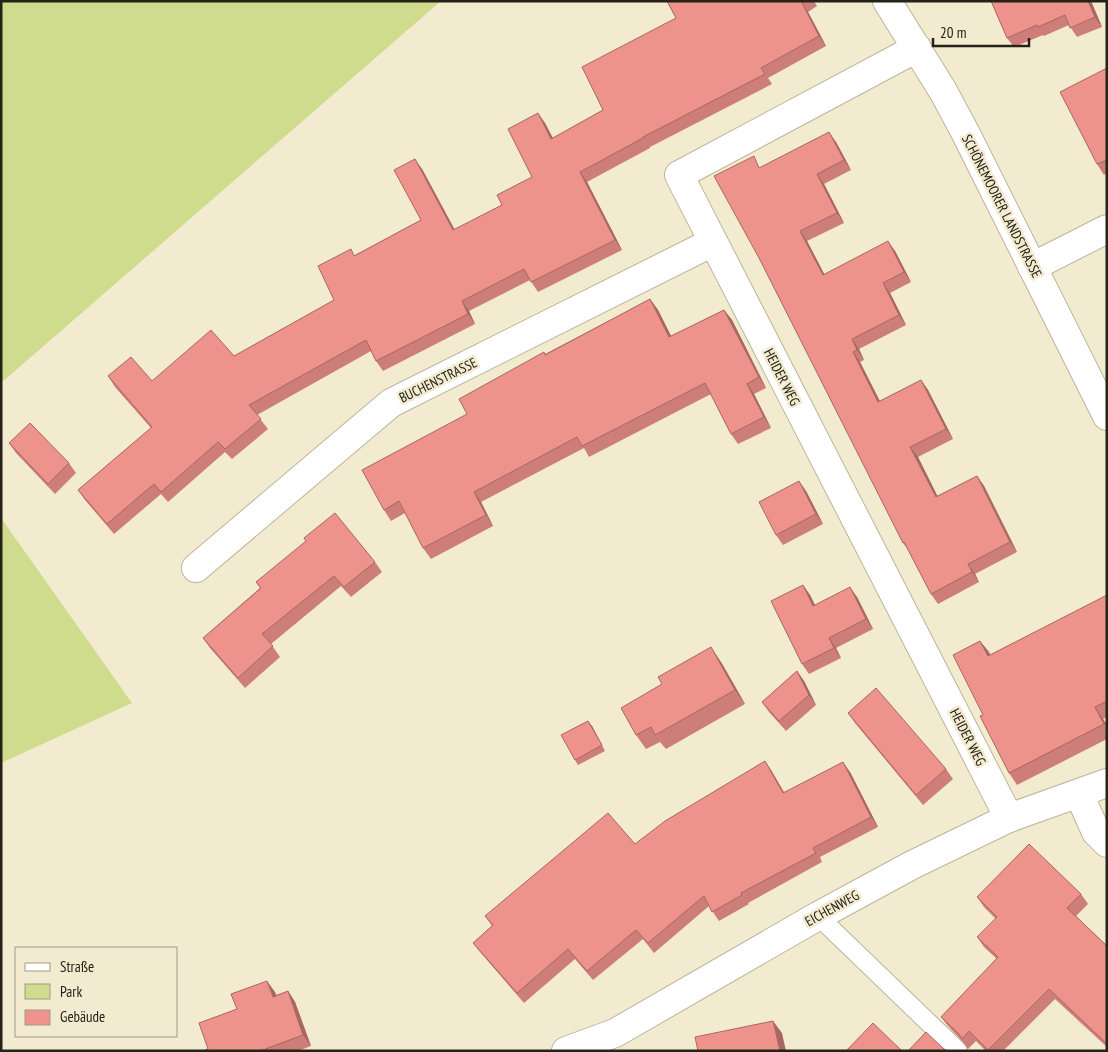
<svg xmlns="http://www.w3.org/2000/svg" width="1108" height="1052" font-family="'PT Sans Narrow',sans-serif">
<rect width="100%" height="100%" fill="#f3ebd0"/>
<!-- green -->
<g fill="#cfdc8d">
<polygon points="1,1 441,1 1,383"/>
<polygon points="1,518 132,703 1,763"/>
</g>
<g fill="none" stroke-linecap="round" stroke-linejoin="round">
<!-- service casing -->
<g stroke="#bcb59b" stroke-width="20">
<polyline id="service" points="818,916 958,1051"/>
</g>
<!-- minor casing -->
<g stroke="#bcb59b" stroke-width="30">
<g id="minor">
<polyline points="917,48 679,175 1009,818"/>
<polyline points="1032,267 1107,229"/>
<polyline points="196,568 391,403 713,242"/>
<polyline points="1079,794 1096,832 1107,843"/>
<polyline points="566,1051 615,1033 818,916 912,865 1009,818 1107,783"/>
</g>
</g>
<!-- tertiary casing -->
<g stroke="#bcb59b" stroke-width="30">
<polyline id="tertiary" points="887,1 943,91 965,132 1107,416"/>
</g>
<!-- service -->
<use href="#service" stroke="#fff" stroke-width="18"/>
<!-- minor -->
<use href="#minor" stroke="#fff" stroke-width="28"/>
<!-- tertiary -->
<use href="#tertiary" stroke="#fff" stroke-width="28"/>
</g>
<!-- wall -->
<g fill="#cd7e78">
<polygon points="667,1 814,1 817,6 808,12 826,46 768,78 772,84 650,147 650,148 587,182 622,250 538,292 530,280 469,311 475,324 383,371 376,361 371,351 257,415 268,429 232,459 225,452 168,502 161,494 114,534 85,500 78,490 151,428 115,387 108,376 152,381 234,356 334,300 355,255 421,220 422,169 455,230 502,205 532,177 545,123 553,138 603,110 676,18"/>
<polygon points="991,1 1091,1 1102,27 1077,37 1069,25 1044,36 1043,35 1014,47 1007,38"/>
<polygon points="1107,68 1107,173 1104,175 1097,164"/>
<polygon points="836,142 851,170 824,184 844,223 807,241 824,274 895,251 911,282 890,293 906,325 859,349 864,360 860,362 880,401 921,380 928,390 953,439 918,457 937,496 977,476 984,486 1017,552 975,574 979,582 938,604 931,594 909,551 903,543 761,167"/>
<polygon points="650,299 658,310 671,336 724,310 732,320 766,388 754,394 771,428 738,444 731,434 711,394 589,457 584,448 481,502 493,526 431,559 423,548 405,513 391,521 384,510 467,414 545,354"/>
<polygon points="9,443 69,463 76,473 55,494 16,453"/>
<polygon points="806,491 823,524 783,545 776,535"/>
<polygon points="375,562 382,572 351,597 341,586 271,644 280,657 245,688 210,648 203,638 260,588 256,582"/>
<polygon points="803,585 810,595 815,605 857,597 873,629 836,648 841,658 809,674 802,664"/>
<polygon points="1107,595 1107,717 1103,719 1107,725 1107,739 1017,785 1009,773 983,715 980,641 990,655"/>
<polygon points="721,662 745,704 666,749 660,742 646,749 636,735"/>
<polygon points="797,671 804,681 816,705 786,731 769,712 762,702"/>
<polygon points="848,713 946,769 953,779 923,805 855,723"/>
<polygon points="592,726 605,751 578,765 575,760"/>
<polygon points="771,770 784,792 850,772 878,827 820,857 822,862 748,903 749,904 719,921 709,906 654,953 643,939 593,980 575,959 524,1003 480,952 473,943 492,926 485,916 635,844"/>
<polygon points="1081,894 1088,904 1076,916 1107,946 1107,1047 1055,999 1003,1051 986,1051 976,1041 968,1049 962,1041 948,1026 941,1017 997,959 984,947 977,937 996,919 984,907 977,897"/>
<polygon points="288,991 295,1002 311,1046 298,1051 203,1051 208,1049 237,1009 275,992 276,995"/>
</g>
<!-- shaded-wall -->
<g fill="#a76762">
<polygon points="1088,1 1091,1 1102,27 1095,17"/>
<polygon points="800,2 808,12 826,46 819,36"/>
<polygon points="538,113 545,123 558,149 551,139"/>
<polygon points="829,132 836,142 851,170 844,160"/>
<polygon points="415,159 422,169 460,240 453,230"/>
<polygon points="580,172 587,182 622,250 615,240"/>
<polygon points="817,174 824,184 844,223 837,213"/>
<polygon points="800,231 807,241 830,285 823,275"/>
<polygon points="888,241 895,251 911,282 904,272"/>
<polygon points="883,283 890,293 906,325 899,315"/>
<polygon points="650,299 658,310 677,348 669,337"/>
<polygon points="462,301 469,311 475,324 468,314"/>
<polygon points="724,310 732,320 766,388 759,377"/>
<polygon points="852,339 859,349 864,360 857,350"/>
<polygon points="853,352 860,362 885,412 878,402"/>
<polygon points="921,380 928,390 953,439 946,429"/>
<polygon points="747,384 754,394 771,428 764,417"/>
<polygon points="910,447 918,457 943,507 936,497"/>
<polygon points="977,476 984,486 1017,552 1010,542"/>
<polygon points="799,481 806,491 823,524 816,514"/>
<polygon points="474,492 481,502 493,526 486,515"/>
<polygon points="968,564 975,574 979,582 972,572"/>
<polygon points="803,585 810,595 820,616 813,606"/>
<polygon points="850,587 857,597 873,629 866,619"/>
<polygon points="829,638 836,648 841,658 834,648"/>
<polygon points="980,641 989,652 997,668 988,656"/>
<polygon points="711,647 721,662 745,704 735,690"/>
<polygon points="797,671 804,681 816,705 809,695"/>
<polygon points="1095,707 1107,725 1107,728"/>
<polygon points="588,721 592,726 605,751 602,745"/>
<polygon points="765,761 771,770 789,802 783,793"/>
<polygon points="843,762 850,772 878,827 871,817"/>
<polygon points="267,981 275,992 280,1007 273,997"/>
<polygon points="288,991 295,1002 311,1046 303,1035"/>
<polygon points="773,1021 782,1033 786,1051 780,1051"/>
</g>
<!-- building -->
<g fill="#ee938c" stroke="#a76762">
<polygon points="667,1 801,1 819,36 761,68 765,74 643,137 643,138 580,172 615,240 531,282 524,269 462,301 468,314 376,361 366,340 249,405 261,419 225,449 218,442 161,492 154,484 107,524 78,490 152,427 108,376 131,357 152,381 211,330 234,356 334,300 318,266 351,249 354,256 421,220 394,170 415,159 453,230 502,205 497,195 532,177 508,129 538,113 551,139 603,110 582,67 676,18"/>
<polygon points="991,1 1088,1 1095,17 1070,28 1065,15 1038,27 1037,25 1007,38"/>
<polygon points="1107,68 1107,160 1097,164 1060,92"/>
<polygon points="829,132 844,160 817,174 837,213 800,231 823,275 888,241 904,272 883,283 899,315 852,339 857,350 853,352 878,402 921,380 946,429 910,447 936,497 977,476 1010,542 968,564 972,572 931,594 904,542 903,543 759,258 714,176 754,156 759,168"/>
<polygon points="650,299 669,337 724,310 759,377 747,384 764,417 731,434 705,383 582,446 577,437 474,492 486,515 423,548 399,501 384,510 362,470 467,414 459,399 544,352 545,355"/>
<polygon points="30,423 69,463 48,484 9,443"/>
<polygon points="799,481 816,514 776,535 759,502"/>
<polygon points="335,513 375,562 344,587 334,576 262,634 273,646 238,678 203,638 261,588 256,582 306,541 304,538"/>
<polygon points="803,585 813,606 850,587 866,619 829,638 834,648 802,664 771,601"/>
<polygon points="1107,595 1107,701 1095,707 1104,724 1009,773 980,716 983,715 953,655 980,641 988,656"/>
<polygon points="711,647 735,690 655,735 651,727 636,735 621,708 662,684 658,677"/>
<polygon points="797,671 809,695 779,721 762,702"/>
<polygon points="876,688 946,769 916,795 848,713"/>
<polygon points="588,721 602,745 575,760 561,735"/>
<polygon points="765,761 783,793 843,762 871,817 813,848 816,853 741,893 742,895 712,912 704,896 648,943 636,930 587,971 568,949 517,993 473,943 493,925 485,916 608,813 635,844 665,821"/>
<polygon points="1029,844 1081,894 1067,908 1107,946 1107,1044 1049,989 988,1050 969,1031 962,1039 959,1034 941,1017 998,957 977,937 997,917 977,897"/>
<polygon points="267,981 273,997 288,991 303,1035 260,1051 203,1051 208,1049 199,1023 237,1009 231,994"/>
<polygon points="773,1021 780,1051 698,1051 695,1037"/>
<polygon points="873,1023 902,1051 846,1051"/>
<polygon points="926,1032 944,1049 948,1051 908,1051"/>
</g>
<g text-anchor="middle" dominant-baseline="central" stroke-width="5" stroke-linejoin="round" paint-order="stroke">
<!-- street labels -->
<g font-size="14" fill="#252218" stroke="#f3ebd0">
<text transform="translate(1002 206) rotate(63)">SCHÖNEMOORER LANDSTRASSE</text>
<text transform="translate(782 377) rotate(63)">HEIDER WEG</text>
<text transform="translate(438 380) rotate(-26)">BUCHENSTRASSE</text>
<text transform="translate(968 737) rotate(63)">HEIDER WEG</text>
<text transform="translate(832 908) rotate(-29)">EICHENWEG</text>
</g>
</g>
<!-- border -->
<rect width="1108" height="1052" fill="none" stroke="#252218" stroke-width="5"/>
<!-- legend -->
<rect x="15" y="947" width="162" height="90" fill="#f3ebd0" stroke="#a19b86"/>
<rect x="25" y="963" width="25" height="8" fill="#ffffff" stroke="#a19b86"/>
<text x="60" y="972" font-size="15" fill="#252218">Straße</text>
<rect x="25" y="984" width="25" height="15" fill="#cfdc8d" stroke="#a19b86"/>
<text x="60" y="997" font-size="15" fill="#252218">Park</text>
<rect x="25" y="1010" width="25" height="15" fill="#ee938c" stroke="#a19b86"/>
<text x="60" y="1022" font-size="15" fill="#252218">Gebäude</text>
<!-- scale -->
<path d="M933 38v8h96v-8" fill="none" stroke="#252218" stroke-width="2.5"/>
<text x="940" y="38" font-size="15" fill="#252218" stroke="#f3ebd0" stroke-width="4" paint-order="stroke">20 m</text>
</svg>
